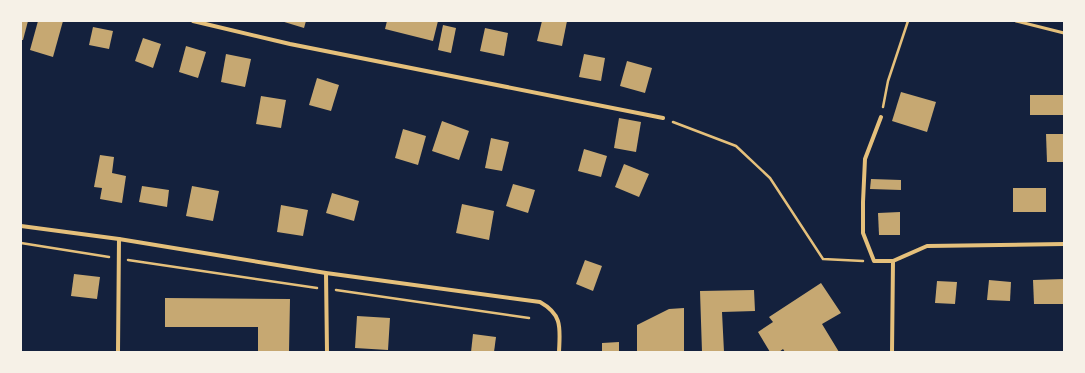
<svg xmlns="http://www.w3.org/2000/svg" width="1085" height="373" font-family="Mulish,sans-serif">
<rect width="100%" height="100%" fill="#14213d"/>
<!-- building -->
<g fill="#c6a872">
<polygon points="21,21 28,21 23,40 21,40"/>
<polygon points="38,21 63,21 53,57 30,50"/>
<polygon points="281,21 306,21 304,28"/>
<polygon points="387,21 438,21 433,41 385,29"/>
<polygon points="542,21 567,21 562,46 537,41"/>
<polygon points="443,25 456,28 451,53 438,50"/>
<polygon points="93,27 113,31 109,49 89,45"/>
<polygon points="485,28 508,33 504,56 480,51"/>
<polygon points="143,38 161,44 153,68 135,61"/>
<polygon points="186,46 206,52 198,78 179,72"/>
<polygon points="226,54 251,59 245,87 221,82"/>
<polygon points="584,54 605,58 601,81 579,77"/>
<polygon points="627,61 652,68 645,93 620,86"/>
<polygon points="317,78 339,85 331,111 309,105"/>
<polygon points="901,92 936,102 927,132 892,121"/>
<rect x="1030" y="95" width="34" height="20"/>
<polygon points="261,96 286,100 281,128 256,124"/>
<polygon points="619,118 641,122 636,152 614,148"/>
<polygon points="442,121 469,131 459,160 432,151"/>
<polygon points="403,129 426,136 418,165 395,158"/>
<polygon points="1046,134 1064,134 1064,162 1047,162"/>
<polygon points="491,138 509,142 502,171 485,168"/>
<polygon points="584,149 607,156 601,177 578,171"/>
<polygon points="100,155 114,157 112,173 126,176 122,203 100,199 102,188 94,187"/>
<polygon points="624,164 649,174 639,197 615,187"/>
<polygon points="871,179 901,180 901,190 870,189"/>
<polygon points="513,184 535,190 528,213 506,206"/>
<polygon points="142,186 169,190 167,207 139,202"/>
<polygon points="192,186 219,191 213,221 186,216"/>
<rect x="1013" y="188" width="33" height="24"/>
<polygon points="332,193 359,201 354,221 326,213"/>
<polygon points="462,204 494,211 489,240 456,233"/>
<polygon points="281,205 308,210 303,236 277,232"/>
<polygon points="900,212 900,235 879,235 878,213"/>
<polygon points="585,260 602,266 593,291 576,284"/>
<polygon points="74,274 100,277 97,299 71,296"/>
<polygon points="1064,279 1064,304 1034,304 1033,280"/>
<polygon points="989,280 1011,282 1010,301 987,300"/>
<polygon points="937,281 957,282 955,304 935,303"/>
<polygon points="821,283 841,313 822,324 839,352 785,352 783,349 779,352 770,352 758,332 773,322 769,317"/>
<polygon points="754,290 755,311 722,312 724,352 702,352 700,291"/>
<polygon points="165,298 290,299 289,352 258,352 258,327 165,327"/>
<polygon points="684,308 684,352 637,352 637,325 669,309"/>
<polygon points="357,316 390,318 388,350 355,348"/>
<polygon points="473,334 496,337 494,352 471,352"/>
<polygon points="619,342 619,352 602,352 602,343"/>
</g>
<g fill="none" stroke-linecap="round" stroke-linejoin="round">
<!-- path -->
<g stroke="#e5c07b" stroke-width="2.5">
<polyline points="883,107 888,81 908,21"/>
<polyline points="673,122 736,146 770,178 823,259 863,261"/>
<polyline points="21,243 109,257"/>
<polyline points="128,260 317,288"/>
<polyline points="336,290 529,318"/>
</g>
<!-- service -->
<polyline stroke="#e5c07b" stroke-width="3" points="1016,21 1064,33"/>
<!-- minor -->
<g stroke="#e5c07b" stroke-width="4">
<polyline points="193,21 290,44 663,118"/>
<polyline points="881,117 865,159 863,202 863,233 874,261 893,261 927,246 1064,244"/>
<path d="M21,226l98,13 207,34 214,29c23,13 20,26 19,50"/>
<polyline points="326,273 327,352"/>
<polyline points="118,352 119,239"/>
<polyline points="892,352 893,261"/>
</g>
</g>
<!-- border -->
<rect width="1085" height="373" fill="none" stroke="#f6f1e7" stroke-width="44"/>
</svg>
